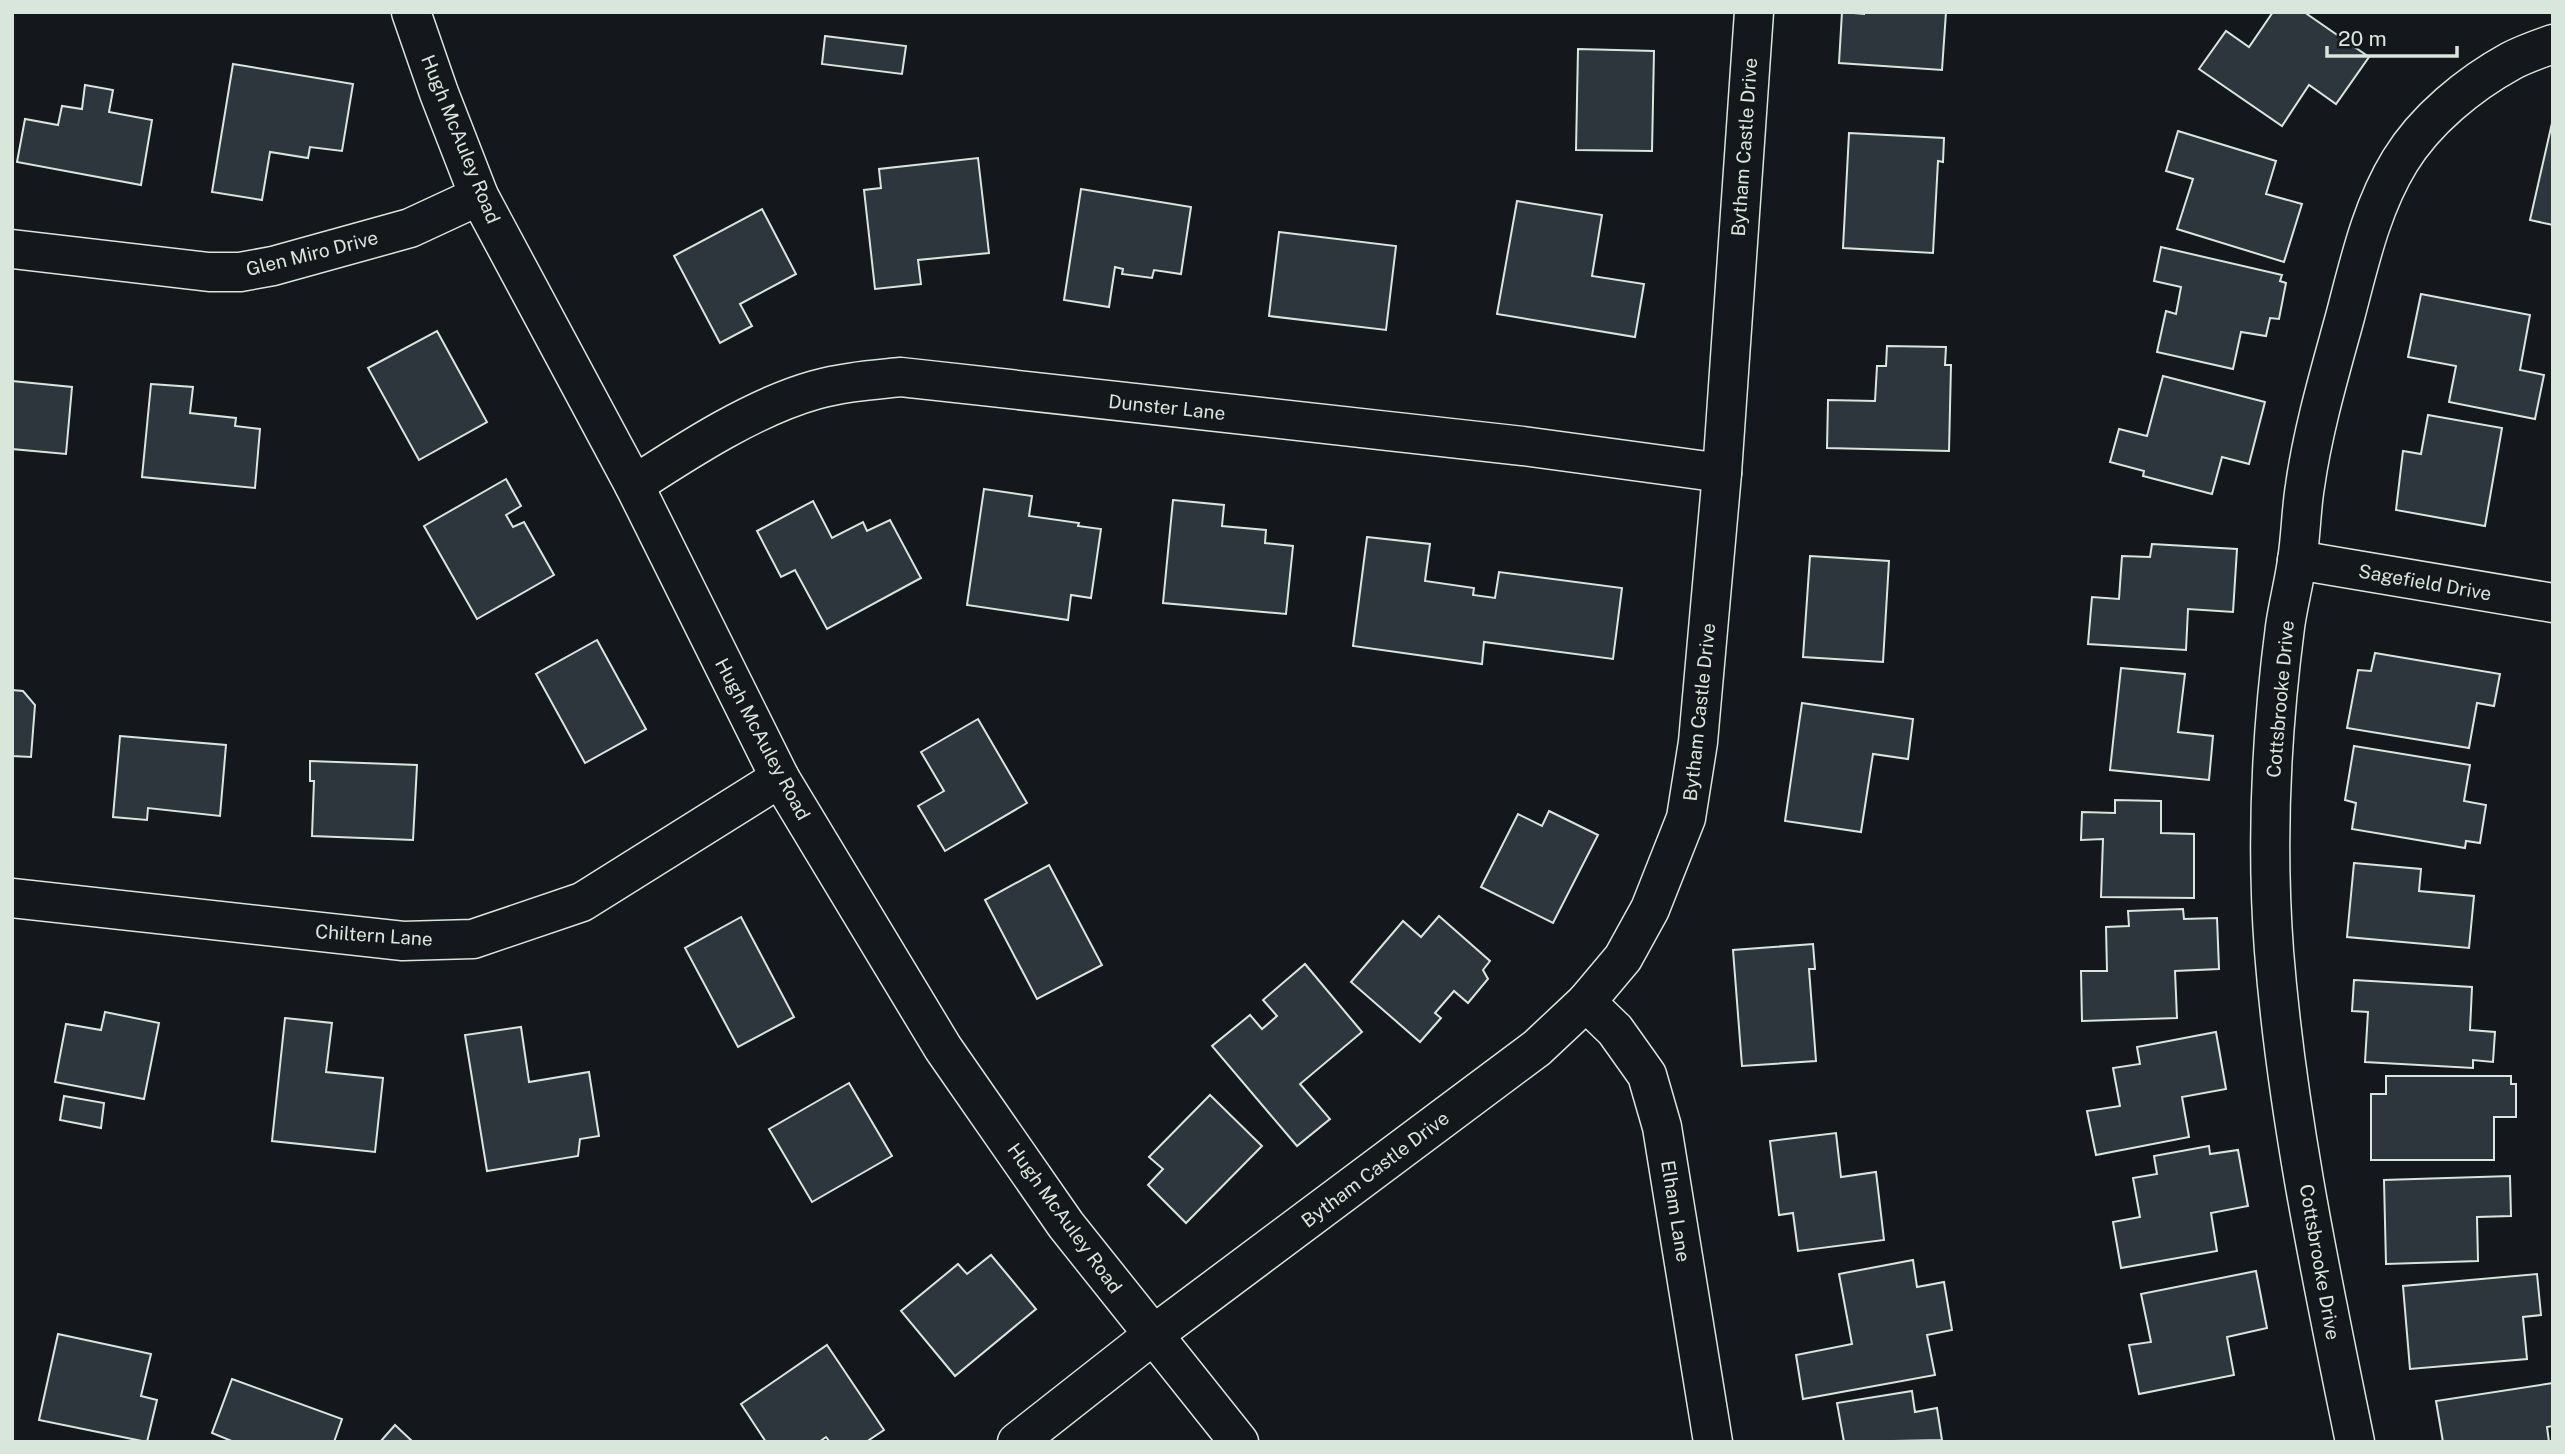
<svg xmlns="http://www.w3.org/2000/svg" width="2565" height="1454" font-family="'Public Sans',sans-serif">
<rect width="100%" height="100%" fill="#14181c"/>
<!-- building -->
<g fill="#2c363c" stroke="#d8e6dc" stroke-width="2">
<polygon points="1842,12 1864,14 1864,12 1946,12 1942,70 1839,63"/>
<polygon points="2273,12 2304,12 2369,57 2336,104 2309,85 2282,126 2199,69 2226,31 2249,47"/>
<polygon points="825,36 906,46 902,74 822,64"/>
<polygon points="1578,49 1654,51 1652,151 1576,150"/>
<polygon points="233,64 353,84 342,151 310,147 308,158 270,152 262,200 212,192"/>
<polygon points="85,85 113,90 109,112 152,120 141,185 17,162 25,119 58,125 62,106 82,109"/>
<polygon points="2552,123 2553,124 2553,225 2530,220"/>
<polygon points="2178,131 2276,161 2266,194 2302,204 2284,262 2177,229 2193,179 2166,171"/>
<polygon points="1849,133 1944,138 1943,162 1938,161 1933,253 1843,248"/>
<polygon points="978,158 989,253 918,260 921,284 875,289 864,190 881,188 879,169"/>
<polygon points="1081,189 1191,207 1181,274 1154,270 1152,278 1122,274 1123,269 1115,267 1109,307 1064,300"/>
<polygon points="1517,201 1602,215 1592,276 1644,284 1635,337 1497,314"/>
<polygon points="762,209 796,274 740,304 752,326 720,343 674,256"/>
<polygon points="1279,232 1396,246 1386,330 1269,316"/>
<polygon points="2161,247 2282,275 2280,281 2286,283 2279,319 2270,318 2266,336 2241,332 2233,369 2157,352 2166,311 2176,314 2181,287 2154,281"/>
<polygon points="2421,294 2530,315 2520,370 2544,375 2535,419 2449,402 2456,366 2408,357"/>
<polygon points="437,331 487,422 419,460 368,368"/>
<polygon points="1887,346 1946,347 1945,365 1951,365 1949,451 1827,448 1828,400 1875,401 1877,366 1886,366"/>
<polygon points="2163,376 2265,402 2249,464 2222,457 2212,494 2143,476 2144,471 2110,462 2119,429 2147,436"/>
<polygon points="12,381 72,387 66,454 12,449"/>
<polygon points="151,384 193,387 190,413 236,418 235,426 260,429 255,488 142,477"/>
<polygon points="2428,415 2502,428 2485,526 2396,510 2403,451 2421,454"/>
<polygon points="506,479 521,506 506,515 513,527 524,522 554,575 477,619 424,526"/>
<polygon points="984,489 1032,496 1029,516 1079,523 1078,526 1101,529 1091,598 1071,595 1068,620 967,605"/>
<polygon points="1173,500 1224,505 1222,526 1266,530 1265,543 1293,546 1286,614 1163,603"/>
<polygon points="813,501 832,538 863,522 867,531 890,520 921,578 827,629 795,570 781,577 757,531"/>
<polygon points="1367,537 1430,544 1425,581 1474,588 1473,595 1495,598 1499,572 1622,588 1613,659 1484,642 1482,664 1353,646"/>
<polygon points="2152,544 2237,549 2233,612 2188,609 2186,650 2088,644 2092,597 2119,599 2122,556 2150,557"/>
<polygon points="1810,556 1889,561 1883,662 1803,657"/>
<polygon points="597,640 646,729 585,763 536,674"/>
<polygon points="2375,653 2500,674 2494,706 2477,703 2469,748 2347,728 2358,670 2371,671"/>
<polygon points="2121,668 2185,674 2178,732 2213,736 2209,780 2110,770"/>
<polygon points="12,690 23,691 35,705 31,757 12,756"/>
<polygon points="1802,703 1913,719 1908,759 1873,754 1861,832 1785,821"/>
<polygon points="978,719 1027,803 945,851 918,806 944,791 921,752"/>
<polygon points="120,736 226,745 220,816 148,808 147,820 113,817"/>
<polygon points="2354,746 2470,765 2464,801 2486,805 2480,843 2466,841 2465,848 2352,829 2356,803 2345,800"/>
<polygon points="310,761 417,765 413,840 312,836 314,781 310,781"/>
<polygon points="2115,800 2161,801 2161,833 2194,834 2194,898 2101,897 2103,839 2081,840 2082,812 2115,813"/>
<polygon points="1549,811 1598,835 1553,923 1481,887 1518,814 1542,826"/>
<polygon points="2354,863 2421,869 2419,891 2474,896 2469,948 2347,937"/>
<polygon points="1049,865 1102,965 1037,999 985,900"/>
<polygon points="2183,909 2184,919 2217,918 2219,969 2175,971 2177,1018 2082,1021 2081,971 2107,971 2106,927 2129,926 2128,911"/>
<polygon points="1439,916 1490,961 1483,970 1488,979 1468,1003 1454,991 1435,1013 1441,1018 1420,1042 1351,982 1403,921 1421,937"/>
<polygon points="741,917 794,1017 738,1047 685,948"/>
<polygon points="1813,944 1815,969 1809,969 1816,1061 1742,1066 1733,950"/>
<polygon points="1305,964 1362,1032 1300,1084 1330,1119 1297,1146 1212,1046 1250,1015 1262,1029 1277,1016 1263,1000"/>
<polygon points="2354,980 2472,987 2470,1030 2495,1032 2493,1062 2473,1060 2473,1068 2365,1062 2368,1012 2352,1011"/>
<polygon points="105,1012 159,1023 144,1099 55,1082 66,1024 101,1030"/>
<polygon points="285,1018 332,1023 326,1072 383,1078 375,1152 272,1141"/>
<polygon points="521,1027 529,1082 589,1072 599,1136 580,1139 578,1156 487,1171 465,1035"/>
<polygon points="2216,1032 2226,1089 2182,1097 2189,1137 2096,1155 2087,1111 2120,1106 2113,1068 2140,1064 2137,1047"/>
<polygon points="2386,1076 2511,1076 2511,1084 2516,1084 2516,1117 2494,1117 2494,1160 2371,1160 2371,1094 2386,1094"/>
<polygon points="849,1083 892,1156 812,1202 769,1129"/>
<polygon points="1210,1095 1262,1146 1186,1223 1148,1185 1163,1169 1149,1157"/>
<polygon points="64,1096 104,1103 101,1128 60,1120"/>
<polygon points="1836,1133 1841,1177 1876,1172 1884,1240 1798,1251 1793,1213 1779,1215 1770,1141"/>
<polygon points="2209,1146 2210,1154 2238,1150 2248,1206 2211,1213 2217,1251 2121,1268 2113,1222 2140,1217 2133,1178 2157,1174 2154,1156"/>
<polygon points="2510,1176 2511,1216 2477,1217 2478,1261 2386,1264 2384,1180"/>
<polygon points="991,1255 1036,1309 955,1376 901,1311 958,1264 967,1274"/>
<polygon points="1913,1260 1917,1287 1944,1282 1952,1330 1927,1335 1935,1375 1803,1399 1796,1355 1852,1344 1839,1274"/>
<polygon points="2256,1271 2267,1328 2227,1337 2234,1375 2139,1394 2129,1345 2151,1342 2141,1294"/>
<polygon points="2537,1274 2541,1315 2523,1317 2527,1359 2410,1369 2403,1286"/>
<polygon points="58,1334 151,1354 141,1396 157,1400 147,1442 39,1420"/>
<polygon points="827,1345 884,1430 866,1442 830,1442 826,1437 819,1442 766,1442 741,1404"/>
<polygon points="232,1379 342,1419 334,1442 234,1442 212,1433"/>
<polygon points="2553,1383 2553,1426 2547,1427 2549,1442 2443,1442 2436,1401"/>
<polygon points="1912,1391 1915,1412 1937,1408 1942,1440 1844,1442 1837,1403"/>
<polygon points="395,1425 413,1442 380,1442"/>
</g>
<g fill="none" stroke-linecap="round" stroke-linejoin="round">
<!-- street casing -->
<g stroke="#d8e6dc" stroke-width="41">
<g id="street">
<polyline points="411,12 439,93 479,196 634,485 780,778 943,1048 1066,1225 1239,1442"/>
<polyline points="12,249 209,272 240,272 273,266 410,228 479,196"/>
<path d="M634,485c54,-35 120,-78 181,-95 28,-8 57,-10 86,-13l622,69 199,27"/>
<polyline points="2297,560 2553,603"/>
<polyline points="12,898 403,941 473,939 582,902 780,778"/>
<polyline points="1586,1002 1615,1030 1647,1075 1662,1127 1713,1442"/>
<polyline points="1017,1442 1153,1335 1537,1048 1586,1002 1623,958 1650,909 1686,818 1698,742 1722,473 1754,12"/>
<path d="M2355,1442c-33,-162 -68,-326 -81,-491 -8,-108 -3,-217 11,-324 3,-22 9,-44 12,-66 4,-25 4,-51 8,-75 8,-57 25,-114 40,-169 14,-53 26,-109 55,-156 25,-41 69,-77 111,-100 13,-7 28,-12 42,-17"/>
</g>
</g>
<!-- street -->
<use href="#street" stroke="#14181c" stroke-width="38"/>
</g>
<g text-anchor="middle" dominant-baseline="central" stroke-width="5" stroke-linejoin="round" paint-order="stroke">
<!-- street labels -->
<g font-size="19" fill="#d8e6dc" stroke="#14181c">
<text transform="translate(461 139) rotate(68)">Hugh McAuley Road</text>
<text transform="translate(1744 147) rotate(-86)">Bytham Castle Drive</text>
<text transform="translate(312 253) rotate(-14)">Glen Miro Drive</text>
<text transform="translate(1167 407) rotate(6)">Dunster Lane</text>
<text transform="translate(2425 582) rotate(10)">Sagefield Drive</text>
<text transform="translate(2280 699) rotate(-85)">Cottsbrooke Drive</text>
<text transform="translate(1699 712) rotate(-84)">Bytham Castle Drive</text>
<text transform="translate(763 739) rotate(62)">Hugh McAuley Road</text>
<text transform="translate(374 935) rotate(4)">Chiltern Lane</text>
<text transform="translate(1375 1169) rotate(-37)">Bytham Castle Drive</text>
<text transform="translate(1676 1211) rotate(81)">Elham Lane</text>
<text transform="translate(1065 1218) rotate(54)">Hugh McAuley Road</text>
<text transform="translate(2320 1262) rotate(80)">Cottsbrooke Drive</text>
</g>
</g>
<!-- border -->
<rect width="2565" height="1454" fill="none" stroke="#d8e6dc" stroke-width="28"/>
<!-- scale -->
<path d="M2327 46v10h130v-10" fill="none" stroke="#d8e6dc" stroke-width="3.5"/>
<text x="2338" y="46" font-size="21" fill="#d8e6dc" stroke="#14181c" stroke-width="5" paint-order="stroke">20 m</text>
</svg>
